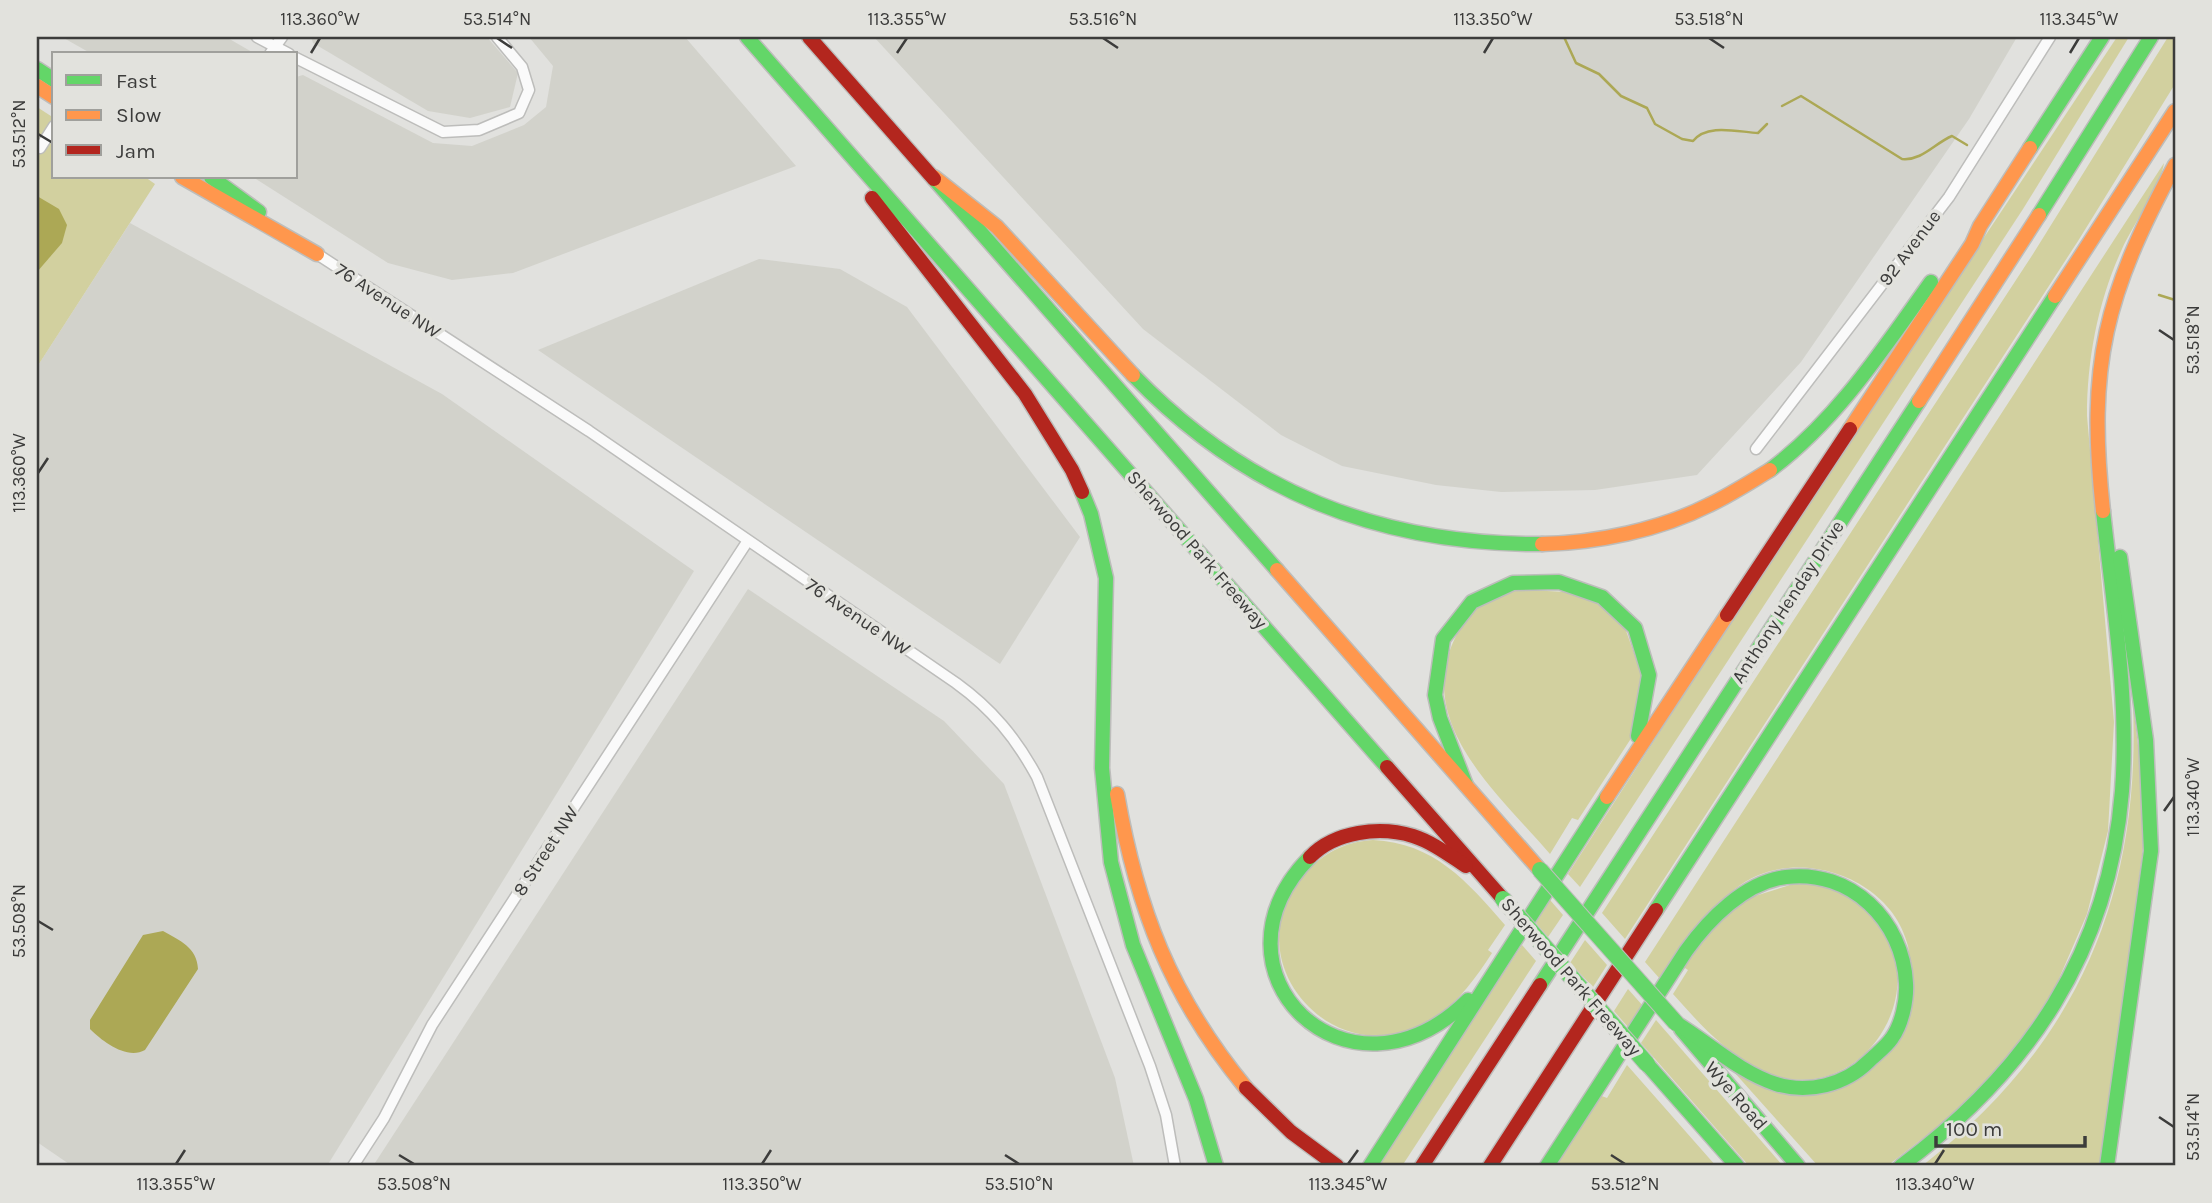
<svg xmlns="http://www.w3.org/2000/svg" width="2212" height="1203" font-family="Karla,sans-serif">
<rect width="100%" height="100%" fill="#e1e1de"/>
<!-- built -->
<g fill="#d2d2cb">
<polygon points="62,37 226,37 252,52 92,54"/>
<polygon points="311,37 487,37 518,73 510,107 470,118 428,111 313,43"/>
<polygon points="529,37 685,37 796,166 513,273 452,280 388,263 253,177 296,177 296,77 303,75 433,143 472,146 524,125 546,107 553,66"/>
<polygon points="874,37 2017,37 1969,119 1801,362 1697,475 1595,490 1501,492 1436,485 1342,466 1281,435 1143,329"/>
<polygon points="130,223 442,394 694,571 327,1166 72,1166 37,1142 37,367"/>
<polygon points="759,259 840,269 907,307 1080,537 1000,664 538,350"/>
<polygon points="748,589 944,721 1004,784 1115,1078 1134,1166 373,1166"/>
</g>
<!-- green -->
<g fill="#d2d09f">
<polygon points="2117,37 2129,37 2023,209 1580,887 1568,874 1794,524"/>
<polygon points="2168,37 2175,37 2175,84 2078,241 1625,939 1602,913 2033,254"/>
<polygon points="37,107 54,118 54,177 145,177 155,184 37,367"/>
<path d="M2164,163c-2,19 -32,64 -42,86 -24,52 -35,110 -35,167l27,306 -6,109 -21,83 -33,76 -38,57 -54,61 -75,58h-69l-84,-94 55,21 100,-43c4,-20 23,-89 19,-104 -17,-71 -117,-103 -173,-57 -23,19 -55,65 -75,90l-15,-17z"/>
<path d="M1512,589l72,4 40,32 18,51 -12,64 -52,80 -6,-2 -22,36c-47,-55 -129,-124 -100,-204 5,-14 14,-30 25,-40 11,-9 26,-15 37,-21z"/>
<path d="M2133,705l14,113 -46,348h-179c153,-119 219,-268 211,-461z"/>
<path d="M1373,840c61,3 94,41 132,85l-17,25 4,3c-16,25 -35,51 -61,67 -96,59 -201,-60 -127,-145 19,-22 40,-33 69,-35z"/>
<path d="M1803,881c14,4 34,6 46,13 109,73 15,226 -88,176 -36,-17 -62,-47 -88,-76l15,-24 -6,-4 22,-29 38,-37z"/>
<polygon points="1550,900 1563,915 1548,937 1536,923"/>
<polygon points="1585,940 1607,965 1593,987 1570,963"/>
<polygon points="1522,945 1536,961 1402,1166 1377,1166"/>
<polygon points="1628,989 1643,1006 1628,1027 1614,1011"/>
<polygon points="1656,1020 1783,1166 1749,1166 1641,1043"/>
<polygon points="1627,1065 1716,1166 1551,1166 1599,1095 1607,1098"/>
</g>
<!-- water -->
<g fill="#aca855">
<polygon points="37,196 59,209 67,225 62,243 37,272"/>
<path d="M163,931c17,10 34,16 35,38l-53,81c-18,10 -42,-8 -55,-21v-9l53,-85z"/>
</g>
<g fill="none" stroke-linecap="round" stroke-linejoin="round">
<!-- stream -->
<g stroke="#aca855" stroke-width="2.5">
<path d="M1564,37l12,26 23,11 22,22 26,12 8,16 27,15 11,2c14,-18 45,-9 65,-8l9,-9"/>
<path d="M1782,106l19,-10 101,63c20,2 33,-16 50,-23l15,9"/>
<polyline points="2159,295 2175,300"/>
</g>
<!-- street casing -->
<g stroke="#bdbdbb" stroke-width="13">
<g id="street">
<polyline points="257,37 289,54"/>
<polyline points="270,54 282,37"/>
<polyline points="296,58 443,132 479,130 519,113 529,90 522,67 497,37"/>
<polyline points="40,148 54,126"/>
<path d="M317,254l272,177 367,252c36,26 60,55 81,94l113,289 16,49 9,51"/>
<polyline points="1756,449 1949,197 2050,37"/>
<polyline points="353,1166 384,1118 432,1025 747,542"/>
</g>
</g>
<!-- fast casing -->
<g stroke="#bdbdbb" stroke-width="17">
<g id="fast">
<polyline points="747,37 1387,767"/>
<polyline points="37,69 54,80"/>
<polyline points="2030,148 2102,37"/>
<polyline points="211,177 259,212"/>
<polyline points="934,179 1277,570"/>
<polyline points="2039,215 2151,37"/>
<path d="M1133,375c113,117 247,170 409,169"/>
<path d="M1770,470c67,-50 113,-121 161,-188"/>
<polyline points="1082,492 1091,514 1106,578 1102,768 1111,862 1133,945 1196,1099 1216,1166"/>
<polyline points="1466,785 1440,718 1435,695 1443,639 1472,602 1513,583 1559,582 1602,597 1635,628 1649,675 1638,736"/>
<path d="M1310,857c-112,114 38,261 158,143"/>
<polyline points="1656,910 2055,296"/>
<polyline points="1540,985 1919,401"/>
<polyline points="1681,1029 1798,1166"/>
<polyline points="1647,1064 1737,1166"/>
<polyline points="1370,1166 1607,797"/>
<path d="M1547,1166l139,-215c23,-32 59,-69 100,-74 65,-8 117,44 120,106 1,17 -4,41 -14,55 -6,9 -16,16 -23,23 -24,24 -61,33 -93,23 -37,-12 -67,-41 -100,-61"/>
<path d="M1901,1166c127,-95 208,-213 221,-375 7,-92 -9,-188 -19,-280"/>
<polyline points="2107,1166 2151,851 2146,740 2120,557"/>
</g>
</g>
<!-- slow casing -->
<g stroke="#bdbdbb" stroke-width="17">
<g id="slow">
<polyline points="37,86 54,97"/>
<polyline points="182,177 317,254"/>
<polyline points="934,177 997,227 1133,375"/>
<polyline points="2055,296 2175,111"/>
<polyline points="1919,401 2039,215"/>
<polyline points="1850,429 1972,244 1980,226 2030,148"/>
<path d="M2103,511c-16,-147 2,-216 72,-346"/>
<path d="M1542,544c54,-1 118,-14 167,-39 21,-10 41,-23 61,-35"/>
<polyline points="1277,570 1540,870"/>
<path d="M1117,794c20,115 54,203 129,294"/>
<polyline points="1607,797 1727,615"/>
</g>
</g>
<!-- jam casing -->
<g stroke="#bdbdbb" stroke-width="17">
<g id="jam">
<polyline points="809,37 934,179"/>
<polyline points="872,198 1025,394 1072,470 1082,492"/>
<polyline points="1727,615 1850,429"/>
<polyline points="1387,767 1503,899"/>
<path d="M1310,857c25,-26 70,-31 103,-21 19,6 36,19 53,30"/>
<polyline points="1246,1088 1291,1132 1337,1166"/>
<polyline points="1422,1166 1540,985"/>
<polyline points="1490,1166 1656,910"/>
</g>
</g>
<!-- street -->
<use href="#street" stroke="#fafafa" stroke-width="10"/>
<!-- fast -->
<use href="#fast" stroke="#63d668" stroke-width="14"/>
<!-- slow -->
<use href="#slow" stroke="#ff974d" stroke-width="14"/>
<!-- jam -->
<use href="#jam" stroke="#b3261e" stroke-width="14"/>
<!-- fast-bridge casing -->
<g stroke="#bfbfbd" stroke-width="18" stroke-linecap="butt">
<g id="fast-bridge">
<polyline points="1540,870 1676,1023"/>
<polyline points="1503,899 1647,1064"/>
</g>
</g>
<!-- fast-bridge -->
<use href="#fast-bridge" stroke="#63d668" stroke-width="16"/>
</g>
<!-- ticks -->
<path fill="none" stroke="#3c3c3b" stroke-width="2.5" d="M497,38l15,10M1103,38l15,10M1709,38l15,10M311,53l9,-15M897,53l10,-15M1484,53l9,-15M2070,53l9,-15M38,134l15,9M2159,330l15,10M38,473l10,-15M2164,811l10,-14M38,921l15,9M2159,1117l15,10M399,1155l15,9M1005,1155l14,9M1611,1155l14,9M176,1164l9,-14M762,1164l9,-14M1348,1164l10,-14M1935,1164l9,-14"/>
<g text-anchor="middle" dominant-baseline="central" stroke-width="7" stroke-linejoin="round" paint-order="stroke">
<!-- street labels -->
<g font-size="19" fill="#3c3c3b" stroke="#e2e2dd">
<text transform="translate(1910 248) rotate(-53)">92 Avenue</text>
<text transform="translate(388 301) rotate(33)">76 Avenue NW</text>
<text transform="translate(1197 550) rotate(49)">Sherwood Park Freeway</text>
<text transform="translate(1788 602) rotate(-57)">Anthony Henday Drive</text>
<text transform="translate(858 617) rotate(34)">76 Avenue NW</text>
<text transform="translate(546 851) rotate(-57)">8 Street NW</text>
<text transform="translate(1571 977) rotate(49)">Sherwood Park Freeway</text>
<text transform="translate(1736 1096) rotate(49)">Wye Road</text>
</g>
</g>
<!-- border -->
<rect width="2212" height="1203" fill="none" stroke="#e2e2dd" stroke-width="77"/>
<!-- legend -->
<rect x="52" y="52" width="245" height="126" fill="#e2e2dd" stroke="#a0a09c" stroke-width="2"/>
<rect x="66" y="75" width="35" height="10" fill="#63d668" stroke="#a0a09c" stroke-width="2"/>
<text x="116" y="88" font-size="21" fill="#3c3c3b">Fast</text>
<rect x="66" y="110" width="35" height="10" fill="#ff974d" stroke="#a0a09c" stroke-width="2"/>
<text x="116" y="122" font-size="21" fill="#3c3c3b">Slow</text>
<rect x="66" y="145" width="35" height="10" fill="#b3261e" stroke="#a0a09c" stroke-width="2"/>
<text x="116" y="158" font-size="21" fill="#3c3c3b">Jam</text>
<!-- scale -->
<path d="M1936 1136v10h149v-10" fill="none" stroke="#3c3c3b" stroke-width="3.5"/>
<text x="1946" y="1136" font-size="21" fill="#3c3c3b" stroke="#e2e2dd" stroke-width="5" paint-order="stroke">100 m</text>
<rect x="38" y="38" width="2136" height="1126" fill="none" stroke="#3c3c3b" stroke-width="2.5"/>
<g font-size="18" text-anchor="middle" fill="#3c3c3b">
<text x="320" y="25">113.360°W</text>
<text x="497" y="25">53.514°N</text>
<text x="907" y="25">113.355°W</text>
<text x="1103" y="25">53.516°N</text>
<text x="1493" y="25">113.350°W</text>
<text x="1709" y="25">53.518°N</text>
<text x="2079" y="25">113.345°W</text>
<text transform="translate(19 134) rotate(-90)" y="6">53.512°N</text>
<text transform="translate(2193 340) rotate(-90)" y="6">53.518°N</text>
<text transform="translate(19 473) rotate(-90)" y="6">113.360°W</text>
<text transform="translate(2193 797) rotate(-90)" y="6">113.340°W</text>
<text transform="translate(19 921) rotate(-90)" y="6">53.508°N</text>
<text transform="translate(2193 1127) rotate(-90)" y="6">53.514°N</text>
<text x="176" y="1190">113.355°W</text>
<text x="414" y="1190">53.508°N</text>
<text x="762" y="1190">113.350°W</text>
<text x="1019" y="1190">53.510°N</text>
<text x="1348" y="1190">113.345°W</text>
<text x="1625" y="1190">53.512°N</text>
<text x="1935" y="1190">113.340°W</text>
</g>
</svg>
